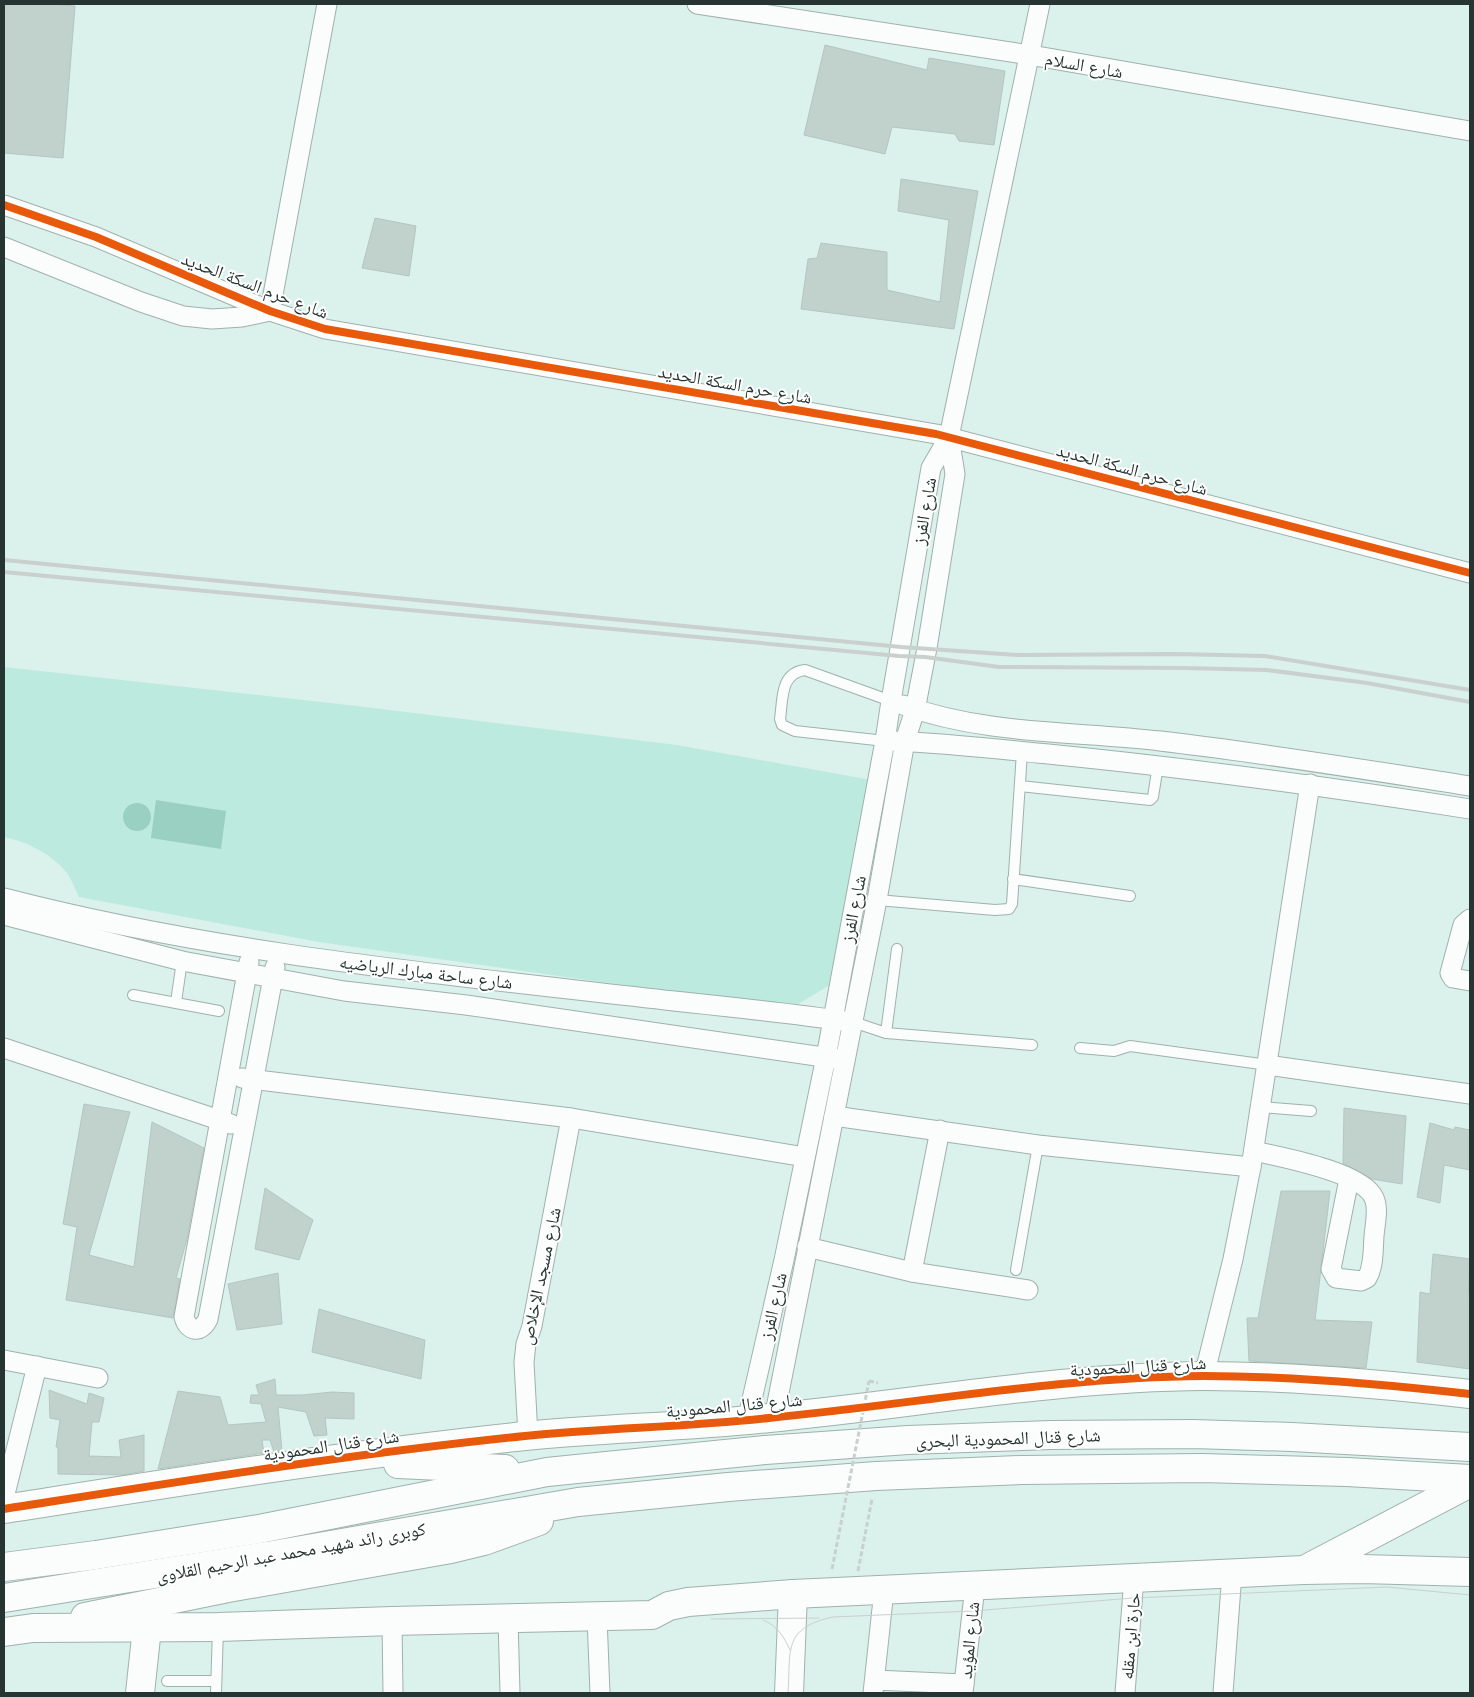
<svg xmlns="http://www.w3.org/2000/svg" width="1474" height="1697" font-family="Mulish,'Noto Naskh Arabic',sans-serif">
<rect width="100%" height="100%" fill="#dbf1eb"/>
<!-- green -->
<path fill="#bceade" d="M4,667l353,39 320,39 200,36 -32,195 -52,31 -178,-23 -296,-42 -240,-45c-4,-8 -7,-17 -12,-24 -15,-19 -41,-32 -63,-36z"/>
<!-- water -->
<g fill="#9ad0c2">
<polygon points="156,800 226,811 221,849 151,838"/>
<circle cx="137" cy="817" r="14"/>
</g>
<!-- building -->
<g fill="#c1d2cd" stroke="#b4c6c1">
<polygon points="4,4 49,4 75,6 63,158 4,153"/>
<polygon points="825,45 927,70 929,58 1005,71 994,145 959,141 955,134 892,127 885,154 804,135"/>
<polygon points="901,179 978,191 954,329 801,309 808,259 817,258 821,243 887,252 887,290 940,302 949,220 898,211"/>
<polygon points="375,218 416,226 409,276 362,268"/>
<polygon points="84,1104 130,1112 89,1255 134,1267 152,1122 204,1148 187,1239 176,1278 180,1279 173,1318 66,1300 77,1227 63,1224"/>
<polygon points="1344,1108 1406,1116 1402,1184 1372,1179 1343,1163"/>
<polygon points="1430,1123 1454,1130 1455,1127 1470,1130 1470,1170 1444,1165 1440,1203 1417,1197"/>
<polygon points="265,1188 313,1220 299,1260 255,1249"/>
<polygon points="1281,1191 1330,1191 1315,1320 1372,1322 1366,1368 1249,1361 1247,1318 1258,1318"/>
<polygon points="1433,1254 1470,1259 1468,1299 1470,1299 1470,1369 1417,1362 1420,1292 1430,1294"/>
<polygon points="278,1273 282,1324 237,1330 228,1284"/>
<polygon points="319,1309 425,1340 421,1379 312,1352"/>
<polygon points="275,1379 276,1395 302,1395 332,1392 354,1393 354,1419 325,1418 327,1435 314,1436 306,1412 278,1407 282,1451 274,1452 270,1440 262,1440 264,1453 158,1469 178,1391 220,1397 228,1425 266,1422 261,1404 250,1403 251,1395 259,1395 256,1385"/>
<polygon points="49,1390 87,1404 89,1393 104,1398 99,1422 92,1422 89,1456 121,1457 119,1440 144,1435 144,1471 122,1475 58,1474 58,1447 56,1447 60,1420 50,1418"/>
</g>
<g fill="none" stroke-linecap="round" stroke-linejoin="round">
<!-- lane casing -->
<g stroke="#a0b1ac" stroke-width="12">
<g id="lane">
<path d="M885,741l-90,-10 -13,-6 -2,-6c3,-20 0,-46 25,-49l86,31"/>
<polyline points="1020,786 1150,800 1153,797 1158,765"/>
<polyline points="1013,879 1130,896"/>
<polyline points="877,900 995,910 1009,909 1012,904 1022,752"/>
<polyline points="133,995 219,1011"/>
<polyline points="176,1002 182,961"/>
<polyline points="853,1022 886,1033 1032,1045"/>
<polyline points="886,1033 897,949"/>
<polyline points="1080,1048 1114,1051 1130,1046 1268,1065"/>
<polyline points="1261,1107 1311,1111"/>
<polyline points="1016,1270 1038,1145"/>
<polyline points="167,1681 216,1681"/>
<polyline points="216,1693 218,1628"/>
</g>
</g>
<!-- street casing -->
<g stroke="#a0b1ac" stroke-width="21">
<g id="street">
<polyline points="697,4 1030,55 1470,131"/>
<polyline points="4,205 96,237 270,311 325,329 936,434 1470,573"/>
<polyline points="4,247 141,302 183,316 212,319 242,317 270,311"/>
<polyline points="270,311 327,4"/>
<path d="M903,705c83,30 171,26 257,36 104,12 207,29 310,45"/>
<path d="M893,741c52,2 104,8 155,13 142,14 282,33 422,55"/>
<path d="M4,898c219,57 446,77 670,103 57,6 114,12 170,20"/>
<polyline points="4,915 182,961 344,991 466,1005 837,1059"/>
<polyline points="1470,919 1463,925 1450,973 1453,978 1470,981"/>
<path d="M249,962l-65,355c4,15 17,17 24,2l67,-352"/>
<polyline points="4,1048 231,1124"/>
<polyline points="1268,1065 1470,1094"/>
<polyline points="242,1078 571,1118 805,1157"/>
<polyline points="834,1116 1038,1145 1251,1167"/>
<path d="M1254,1151c27,6 109,21 120,47 5,11 1,26 0,38 -1,13 0,31 -7,42l-6,3 -25,-3 -5,-9 18,-90"/>
<polyline points="807,1247 912,1272 1028,1290"/>
<polyline points="912,1272 940,1130"/>
<polyline points="4,1360 98,1378"/>
<polyline points="1204,1376 1233,1259 1251,1167 1310,784"/>
<polyline points="774,1418 877,900 905,741 915,710 927,648 955,474 949,437"/>
<polyline points="747,1421 784,1260 826,1057 885,741 891,701 931,468 949,437 1040,4"/>
<polyline points="528,1436 524,1362 526,1344 532,1326 571,1118"/>
<polyline points="4,1498 37,1366"/>
<polyline points="597,1617 600,1693"/>
<polyline points="508,1618 510,1693"/>
<polyline points="392,1621 393,1693"/>
<polyline points="875,1680 964,1684"/>
<polyline points="873,1693 884,1590"/>
<polyline points="963,1693 975,1586"/>
<polyline points="1125,1693 1134,1578"/>
<polyline points="1223,1693 1232,1573"/>
</g>
</g>
<!-- secondary casing -->
<g stroke="#a0b1ac" stroke-width="30">
<g id="secondary">
<polyline points="398,1464 505,1469"/>
<path d="M4,1509c173,-27 346,-55 521,-73 81,-8 163,-9 244,-18 145,-14 289,-41 435,-42 89,0 178,8 266,18"/>
<polyline points="4,1567 96,1555 259,1529 547,1472 765,1450 908,1440 1050,1435 1193,1434 1292,1437 1470,1447"/>
<polyline points="1310,1567 1470,1483"/>
<polyline points="4,1598 273,1555 578,1502 728,1487 876,1476 1021,1470 1202,1468 1347,1472 1470,1479"/>
<polyline points="85,1617 228,1588 451,1549 484,1541 539,1521"/>
<polyline points="4,1632 33,1628 218,1627 392,1621 652,1615 669,1606 688,1602 793,1594 1304,1570 1362,1569 1470,1572"/>
<polyline points="140,1693 147,1628"/>
<polyline points="789,1693 793,1594"/>
</g>
</g>
<!-- path -->
<g stroke="#c8d1ce" stroke-width="3" stroke-dasharray="5 2.5" stroke-linecap="butt">
<polyline points="869,1381 878,1383"/>
<polyline points="858,1571 872,1499"/>
</g>
<!-- lane -->
<use href="#lane" stroke="#fafdfc" stroke-width="10"/>
<!-- street -->
<use href="#street" stroke="#fafdfc" stroke-width="19"/>
<!-- secondary -->
<use href="#secondary" stroke="#fafdfc" stroke-width="28"/>
<!-- tram -->
<g stroke="#c9d0ce" stroke-width="1">
<polyline points="711,1619 819,1618"/>
<path d="M763,1620c14,5 21,17 27,30"/>
<path d="M788,1693c3,-42 -6,-65 45,-76l140,-6 160,-13 254,-11 83,8"/>
</g>
<!-- rail -->
<g stroke="#c9d0ce" stroke-width="4">
<polyline points="4,560 901,647 1017,655 1176,654 1265,656 1470,690"/>
<polyline points="4,572 899,656 925,657 999,667 1184,668 1267,670 1367,683 1470,702"/>
</g>
<!-- path-bridge -->
<polyline stroke="#c8d1ce" stroke-width="3" stroke-dasharray="5 2.5" stroke-linecap="butt" points="832,1569 869,1381"/>
<!-- cycleway casing -->
<g stroke="#fff" stroke-width="11">
<g id="cycleway">
<polyline points="4,205 96,237 270,311 325,329 936,434 1470,573"/>
<path d="M4,1509c173,-27 346,-55 521,-73 81,-8 163,-9 244,-18 145,-14 289,-41 435,-42 89,0 178,8 266,18"/>
</g>
</g>
<!-- cycleway -->
<use href="#cycleway" stroke="#e8590c" stroke-width="8"/>
</g>
<g text-anchor="middle" dominant-baseline="central" stroke-width="4" stroke-linejoin="round" paint-order="stroke">
<!-- street labels -->
<g font-size="18" fill="#263531" stroke="#fff">
<text transform="translate(1084 65) rotate(10)">شارع السلام</text>
<text transform="translate(255 285) rotate(21)">شارع حرم السكة الحديد</text>
<text transform="translate(735 384) rotate(10)">شارع حرم السكة الحديد</text>
<text transform="translate(1132 469) rotate(15)">شارع حرم السكة الحديد</text>
<text transform="translate(924 511) rotate(-80)">شارع الفرز</text>
<text transform="translate(853 909) rotate(-79)">شارع الفرز</text>
<text transform="translate(426 972) rotate(7)">شارع ساحة مبارك الرياضيه</text>
<text transform="translate(540 1276) rotate(-78)">شارع مسجد الإخلاص</text>
<text transform="translate(773 1306) rotate(-77)">شارع الفرز</text>
<text transform="translate(1138 1366) rotate(-3)">شارع قنال المحمودية</text>
<text transform="translate(734 1405) rotate(-5)">شارع قنال المحمودية</text>
<text transform="translate(1008 1438) rotate(-2)">شارع قنال المحمودية البحرى</text>
<text transform="translate(331 1445) rotate(-8)">شارع قنال المحمودية</text>
<text transform="translate(291 1552) rotate(-10)">كوبرى رائد شهيد محمد عبد الرحيم القلاوى</text>
<text transform="translate(1130 1636) rotate(-85)">حارة ابن مقله</text>
<text transform="translate(969 1640) rotate(-84)">شارع المؤيد</text>
</g>
</g>
<!-- border -->
<rect width="1474" height="1697" fill="none" stroke="#263531" stroke-width="10"/>
</svg>
